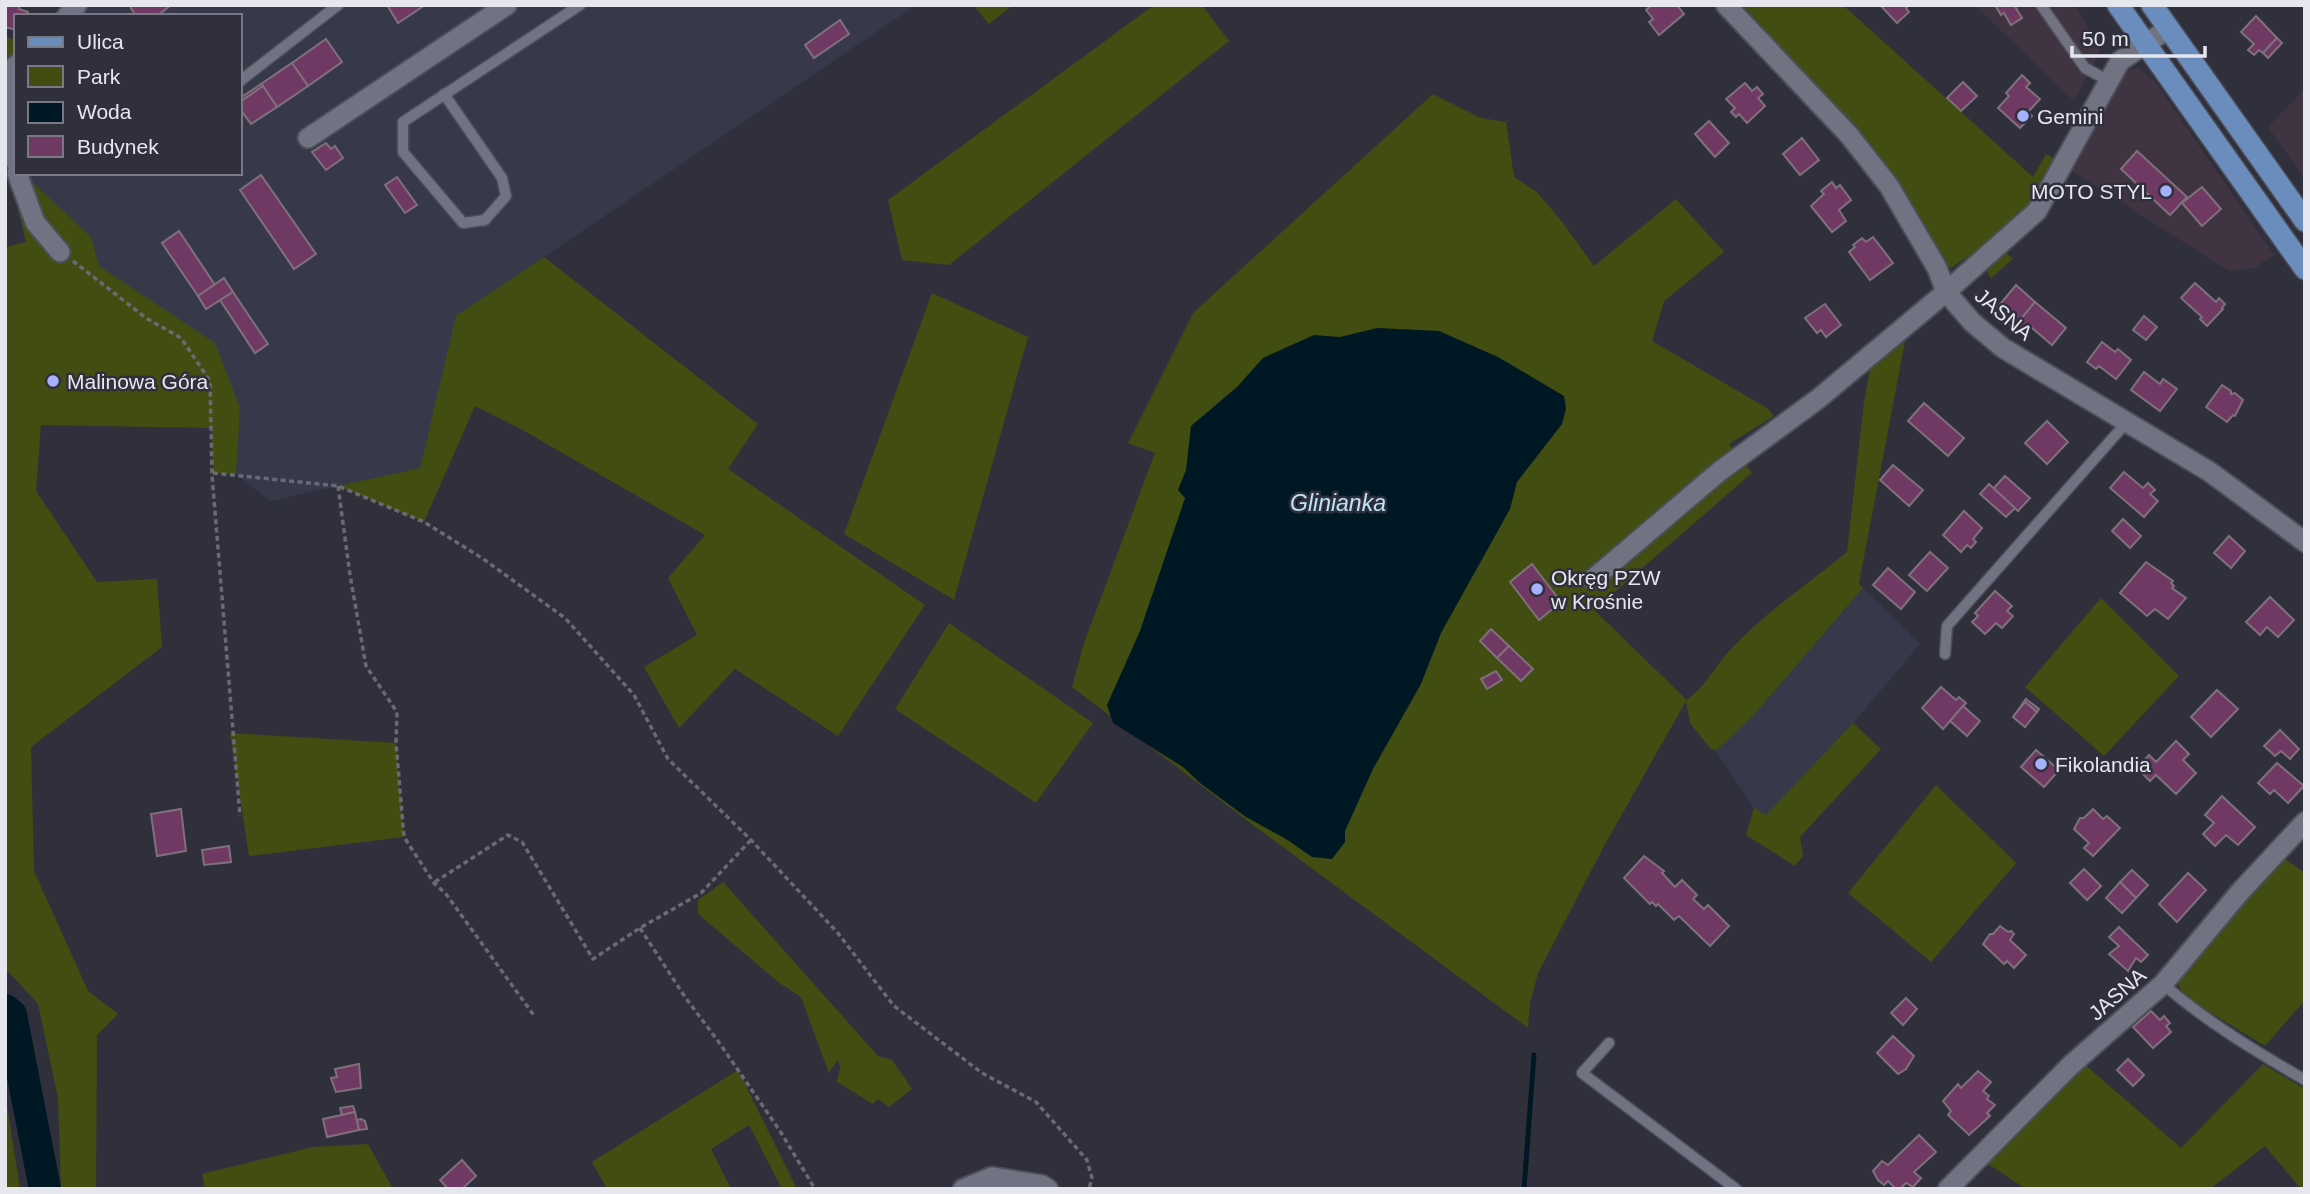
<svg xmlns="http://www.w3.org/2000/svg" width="2310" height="1194" font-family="Helvetica,sans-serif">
<rect width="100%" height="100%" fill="#30303d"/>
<!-- commercial -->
<g fill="#413442">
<polygon points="1975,5 2076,5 2100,51 2074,101"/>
<polygon points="2139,68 2155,82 2274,255 2254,268 2229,271 2069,169 2128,69"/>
<polygon points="2305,89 2305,179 2268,127"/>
</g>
<!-- built -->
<g fill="#38384b">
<polygon points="90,5 916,5 457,316 420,468 270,501 236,474 240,408 99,266 91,237 27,186 25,173 240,173 240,16 78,16"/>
<polygon points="1863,588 1920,644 1853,723 1766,816 1754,808 1716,751 1753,716"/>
</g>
<!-- green -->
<g fill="#424d11">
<polygon points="973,5 1013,5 989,24"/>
<polygon points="1154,5 1202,5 1229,41 949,265 902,260 888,200"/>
<polygon points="1733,5 1843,5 2033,177 2046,154 2056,160 2023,213 1975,252 1951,268 1946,265"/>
<polygon points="5,36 16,41 16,53 5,69"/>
<path d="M1433,94l48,24 25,4 8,55 23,15 26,31 31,43 82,-67 48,53 -60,49 -12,40 115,67 7,8 -45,28 23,29 -158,137 93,90c18,-13 28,-34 43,-50 34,-37 78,-66 117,-98l17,-150 8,-43 34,-23 -47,247 4,5 -110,128 -37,35 -6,-3 -20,-25 -4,-22 -82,145 -66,127 -8,30 -2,25 -271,-200 -185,-141 12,-44 71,-190 -27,-10 65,-130z"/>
<polygon points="33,183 91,237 99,266 215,343 240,408 236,474 213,473 211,428 41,425 36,491 97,582 157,579 162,647 31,747 34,871 88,991 118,1014 97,1035 96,1189 61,1189 58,1098 38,1004 5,968 5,247 26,242 14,193"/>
<polygon points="2004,251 2013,259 1991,278 1987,272 1987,267"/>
<polygon points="544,257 758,424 728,469 925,605 838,736 735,669 679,728 644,667 697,635 668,578 705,535 519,428 475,406 424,522 338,486 420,468 456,316"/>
<polygon points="932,293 1028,337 954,600 844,534"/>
<polygon points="2101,598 2179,676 2104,756 2025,687"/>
<polygon points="949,623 1093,723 1036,803 895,709"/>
<polygon points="1853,723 1881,749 1800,837 1803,856 1795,866 1746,835 1754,808 1766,815"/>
<polygon points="230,733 396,743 404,837 249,856"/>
<polygon points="1936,785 2016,863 1931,962 1848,893"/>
<polygon points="2282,857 2305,873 2305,1000 2265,1046 2185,997 2178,985 2181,974"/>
<polygon points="723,882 878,1056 892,1060 912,1089 889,1107 878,1099 873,1104 837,1082 840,1068 838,1059 829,1073 801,997 778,982 698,914 698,900"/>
<polygon points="2082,1062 2181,1148 2263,1064 2305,1089 2305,1189 2301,1189 2265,1146 2210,1189 2026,1189 1988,1164 2064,1087"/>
<polygon points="738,1070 797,1189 782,1189 749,1125 711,1149 731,1189 607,1189 592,1162"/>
<polygon points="5,1093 20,1189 5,1189"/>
<polygon points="368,1144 393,1189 205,1189 202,1174 313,1147"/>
</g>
<!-- water -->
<polygon fill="#001823" points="1377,328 1439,331 1498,357 1564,396 1566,409 1562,424 1517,482 1510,509 1441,633 1421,684 1373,769 1345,831 1345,842 1332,859 1312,857 1286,839 1246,817 1200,783 1183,767 1113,723 1107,705 1140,631 1185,498 1178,490 1186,470 1191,426 1237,387 1263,358 1314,335 1340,337"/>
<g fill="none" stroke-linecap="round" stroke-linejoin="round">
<!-- stream -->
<polyline stroke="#001823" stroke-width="5" points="1524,1189 1534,1055"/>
<!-- river -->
<polyline stroke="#001823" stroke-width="32" points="5,1010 11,1015 45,1189"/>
</g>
<!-- building -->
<g fill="#703963" stroke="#7f717b" stroke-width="2">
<polygon points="5,5 20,5 19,9 28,12 27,16 16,16 16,30 5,27"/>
<polygon points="129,5 171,5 157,16 136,16"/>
<polygon points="387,5 425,5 398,23"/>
<polygon points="1652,5 1677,5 1684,14 1659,35 1649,22 1653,19 1646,10"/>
<polygon points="1880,5 1909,5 1906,8 1909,12 1897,23"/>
<polygon points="1995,5 2014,5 2022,18 2011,25 2004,13 2001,15"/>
<polygon points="2256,16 2277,38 2263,53 2259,50 2254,55 2248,50 2254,44 2241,32"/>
<polygon points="840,20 849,34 814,58 805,45"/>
<polygon points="2277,38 2282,43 2268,58 2263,53"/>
<polygon points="326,39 342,62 308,86 292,63"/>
<polygon points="292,63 308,86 277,107 261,84"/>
<polygon points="2022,75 2030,83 2026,87 2040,99 2028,112 2032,116 2020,128 1998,108 2009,96 2006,93"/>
<polygon points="1963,82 1977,96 1961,111 1947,98"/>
<polygon points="1745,83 1752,91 1757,87 1763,94 1758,98 1765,106 1747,123 1739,114 1736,117 1731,112 1735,108 1726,99"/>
<polygon points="261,84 263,86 240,102 240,98"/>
<polygon points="263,86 277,107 251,124 240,109 240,102"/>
<polygon points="1709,121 1729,143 1715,157 1695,134"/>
<polygon points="1802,138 1819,160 1800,175 1783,154"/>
<polygon points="326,143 331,149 335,146 343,158 326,170 312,152"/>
<polygon points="2137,151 2187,197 2170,215 2121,169"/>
<polygon points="261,175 316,254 294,269 240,190"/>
<polygon points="397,177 417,205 405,213 385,185"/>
<polygon points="1832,182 1836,188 1840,185 1851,200 1839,210 1846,221 1832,232 1811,206 1824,194 1821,191"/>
<polygon points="2202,187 2221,209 2202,226 2182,203"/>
<polygon points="179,231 215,285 198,296 162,243"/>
<polygon points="1873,237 1893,263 1870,280 1849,252 1855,247 1853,245 1862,238 1866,242"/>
<polygon points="224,278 233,292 206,309 198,296"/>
<polygon points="2195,283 2216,302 2219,298 2225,304 2222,308 2223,309 2207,326 2200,319 2202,317 2181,298"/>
<polygon points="2016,285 2035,302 2016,325 1997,308"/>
<polygon points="233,292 268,344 255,353 220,300"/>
<polygon points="2035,302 2066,328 2052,345 2031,327 2025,334 2021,334 2010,325 2013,322 2016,325"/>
<polygon points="1825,304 1841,325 1826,337 1821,330 1817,333 1805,318"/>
<polygon points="2144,316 2157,327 2146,340 2133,330"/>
<polygon points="2102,342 2115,352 2118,349 2131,360 2116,379 2099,366 2096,369 2087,362"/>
<polygon points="2144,372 2160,384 2163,379 2177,389 2160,411 2131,390"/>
<polygon points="2222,385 2231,391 2231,394 2235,393 2243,400 2235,416 2233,415 2227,422 2206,407"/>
<polygon points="1924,403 1964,438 1948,456 1908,421"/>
<polygon points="2047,421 2068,442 2047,464 2025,443"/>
<polygon points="1893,465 1923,490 1909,506 1880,480"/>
<polygon points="2124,472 2143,488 2148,483 2155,490 2150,494 2158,501 2144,517 2110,488"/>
<polygon points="2005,476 2030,498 2018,511 1993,489"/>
<polygon points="1989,484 2015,508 2006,517 1980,494"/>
<polygon points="1964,511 1982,528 1973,539 1976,542 1971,548 1967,545 1961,552 1943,535"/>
<polygon points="2123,519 2141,536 2130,548 2112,531"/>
<polygon points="2229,536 2245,551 2231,568 2214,553"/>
<polygon points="1930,552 1948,568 1927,591 1909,575"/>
<polygon points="2146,562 2173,581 2171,583 2174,586 2172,588 2186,598 2168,619 2155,609 2147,616 2120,593"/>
<polygon points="1532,564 1561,602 1539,620 1510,582"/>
<polygon points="1888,568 1915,592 1901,609 1873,585"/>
<polygon points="1995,591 2012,606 2007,611 2013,616 2002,628 1996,623 1985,634 1972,622 1978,616 1975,613"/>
<polygon points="2270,597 2294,620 2278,637 2267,627 2260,635 2246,622"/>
<polygon points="1491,629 1509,646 1497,658 1480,641"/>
<polygon points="1509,646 1533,669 1521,681 1497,658"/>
<polygon points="1496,671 1502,680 1487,689 1481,679"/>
<polygon points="1941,687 1956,700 1959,697 1966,703 1943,729 1922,708"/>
<polygon points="2217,690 2238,709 2211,737 2191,717"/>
<polygon points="2026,699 2039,709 2037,712 2025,702 2013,717"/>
<polygon points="2025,702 2037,712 2025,727 2013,717"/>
<polygon points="1963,706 1980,721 1967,736 1950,721"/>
<polygon points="2280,730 2299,749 2290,759 2281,751 2275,756 2264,746"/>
<polygon points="2176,741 2189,754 2183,760 2196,773 2176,794 2156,775 2150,781 2137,768 2149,755 2156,762"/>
<polygon points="2036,750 2059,770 2044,787 2021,767"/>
<polygon points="2277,763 2304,786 2288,803 2274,790 2270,794 2258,783"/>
<polygon points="2222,796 2255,827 2238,845 2226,835 2215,846 2203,834 2214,823 2205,815"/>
<polygon points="181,809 186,851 157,856 151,814"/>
<polygon points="2093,809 2103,819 2107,816 2120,828 2093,856 2084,848 2089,843 2074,829 2080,818 2084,818"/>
<polygon points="229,846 231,862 204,865 202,850"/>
<polygon points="1644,856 1664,871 1662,873 1675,887 1682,880 1697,895 1693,899 1704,909 1708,905 1729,926 1710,946 1679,916 1674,920 1658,904 1656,906 1652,902 1650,904 1624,878"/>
<polygon points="2084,869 2101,886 2087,900 2070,883"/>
<polygon points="2132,870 2148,885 2136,898 2120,882"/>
<polygon points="2188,873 2206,890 2177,922 2159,904"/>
<polygon points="2120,882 2136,898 2122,913 2106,898"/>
<polygon points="2000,926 2008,932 2011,931 2014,934 2010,940 2026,955 2014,968 2007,961 2004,964 1983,944 1990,934 1993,934"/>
<polygon points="2119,927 2148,955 2141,962 2136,958 2128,971 2109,954 2119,946 2109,937"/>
<polygon points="1906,998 1917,1009 1903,1025 1891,1013"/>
<polygon points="2151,1011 2160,1020 2164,1016 2170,1023 2166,1026 2171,1032 2153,1048 2133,1027"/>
<polygon points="1893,1036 1914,1056 1906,1069 1898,1074 1877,1053"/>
<polygon points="2128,1059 2144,1075 2133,1086 2117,1070"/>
<polygon points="359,1064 361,1088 336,1092 331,1078 337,1077 335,1069"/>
<polygon points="1978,1071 1991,1082 1983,1091 1989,1096 1987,1099 1995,1105 1987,1113 1990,1116 1969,1135 1948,1115 1951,1111 1943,1101 1958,1084 1961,1088"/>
<polygon points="353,1106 355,1112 342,1115 340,1108"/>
<polygon points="355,1112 359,1130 327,1137 323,1119"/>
<polygon points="361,1119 365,1121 367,1129 359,1130 357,1120"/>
<polygon points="1919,1135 1936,1152 1914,1172 1921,1178 1913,1187 1906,1183 1900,1189 1896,1189 1888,1181 1884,1185 1878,1180 1873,1171 1882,1161 1888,1165"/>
<polygon points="462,1160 476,1176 462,1189 448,1189 440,1180"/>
</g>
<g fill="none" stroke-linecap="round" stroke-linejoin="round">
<!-- lane casing -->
<g stroke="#4d4e58" stroke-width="13">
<g id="lane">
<polyline points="2041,5 2085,68 2109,81"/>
<polyline points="240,81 338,5"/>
<polyline points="444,94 502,178 506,196 485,220 463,223 403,152 403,122 580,5"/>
<polyline points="1945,654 1947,626 2126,423"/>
<path d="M2163,984c44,38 92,67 142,96"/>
<polyline points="1609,1043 1582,1073 1736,1189"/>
</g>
</g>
<!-- street casing -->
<g stroke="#4d4e58" stroke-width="23">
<g id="street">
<polyline points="1726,5 1849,135 1889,186 1937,268 1946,292 1972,322 2003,348 2210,472 2305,542"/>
<polyline points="67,16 77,5"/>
<polyline points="16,65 7,74 16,162"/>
<polyline points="308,138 507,5"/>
<polyline points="17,173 35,222 60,252"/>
<polyline points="1593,579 1720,471 1818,399 1946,292 2037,211 2120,61 2168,29"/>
<polyline points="963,1189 992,1177 1042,1185 1048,1189"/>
<polyline points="1948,1189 2071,1065 2163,984 2240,892 2305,822"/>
</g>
</g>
<!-- primary casing -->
<g stroke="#4d4e58" stroke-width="24">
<g id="primary">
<polyline points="2118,5 2305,269"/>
<polyline points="2152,5 2305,221"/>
</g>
</g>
<!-- path -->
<g stroke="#6a6a75" stroke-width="3.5" stroke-dasharray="5 3.5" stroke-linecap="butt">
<polyline points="73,261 146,318 181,338 210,381 212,475 240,816"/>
<polyline points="213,473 338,486 424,522 482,558 565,618 634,695 668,759 751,840 837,932 894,1006 982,1073 1036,1102 1087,1160 1092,1178 1089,1189"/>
<polyline points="338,486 350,575 366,666 397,712 396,743 404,837 434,883 446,894 535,1017"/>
<polyline points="435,882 508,835 522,842 593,959 640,928 701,893 751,840"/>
<polyline points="640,928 685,997 718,1041 780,1131 815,1189"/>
</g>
<!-- lane -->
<use href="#lane" stroke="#727382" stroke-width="10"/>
<!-- street -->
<use href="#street" stroke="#727382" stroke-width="19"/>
<!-- primary -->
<use href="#primary" stroke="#6a8dbd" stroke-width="21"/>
</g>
<!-- markers -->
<g fill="#a6b1fc" stroke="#30303d" stroke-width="2.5">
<circle cx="2023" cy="116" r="7"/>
<circle cx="2166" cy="191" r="7"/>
<circle cx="53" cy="381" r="7"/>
<circle cx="1537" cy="589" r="7"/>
<circle cx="2041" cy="764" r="7"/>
</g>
<g text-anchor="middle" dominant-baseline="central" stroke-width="5" stroke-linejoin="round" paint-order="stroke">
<!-- poi labels -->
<g font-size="21" fill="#e5e6ee" stroke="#30303d" text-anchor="start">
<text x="2037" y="116">Gemini</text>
<text x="2152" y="191" text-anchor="end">MOTO STYL</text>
<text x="67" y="381">Malinowa Góra</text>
<text x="1551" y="577">Okręg PZW<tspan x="1551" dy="24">w Krośnie</tspan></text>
<text x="2055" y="764">Fikolandia</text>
</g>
<!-- street labels -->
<g font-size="21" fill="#e5e6ee" stroke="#30303d">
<text transform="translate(2004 314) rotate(40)">JASNA</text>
<text transform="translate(2117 994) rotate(-41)">JASNA</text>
</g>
<!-- water labels -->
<g font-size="23" font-style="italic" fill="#bde5f9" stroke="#30303d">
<text x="1338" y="503">Glinianka</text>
</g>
</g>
<!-- border -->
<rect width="2310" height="1194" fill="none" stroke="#e5e6ee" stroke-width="14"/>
<!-- legend -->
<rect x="14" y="14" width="228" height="161" fill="#30303d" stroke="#787984" stroke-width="2"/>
<rect x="28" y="37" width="35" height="10" fill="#6a8dbd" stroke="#787984" stroke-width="2"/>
<text x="77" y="49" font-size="21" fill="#e5e6ee">Ulica</text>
<rect x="28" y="66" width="35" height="21" fill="#424d11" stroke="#787984" stroke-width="2"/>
<text x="77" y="84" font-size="21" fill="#e5e6ee">Park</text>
<rect x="28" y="102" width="35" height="21" fill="#001823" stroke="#787984" stroke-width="2"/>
<text x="77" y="119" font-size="21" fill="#e5e6ee">Woda</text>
<rect x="28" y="136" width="35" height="21" fill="#703963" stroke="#787984" stroke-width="2"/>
<text x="77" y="154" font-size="21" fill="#e5e6ee">Budynek</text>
<!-- scale -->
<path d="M2072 46v10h133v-10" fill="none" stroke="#e5e6ee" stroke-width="3.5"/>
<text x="2082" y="46" font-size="21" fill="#e5e6ee" stroke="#30303d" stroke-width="5" paint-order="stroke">50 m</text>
</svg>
